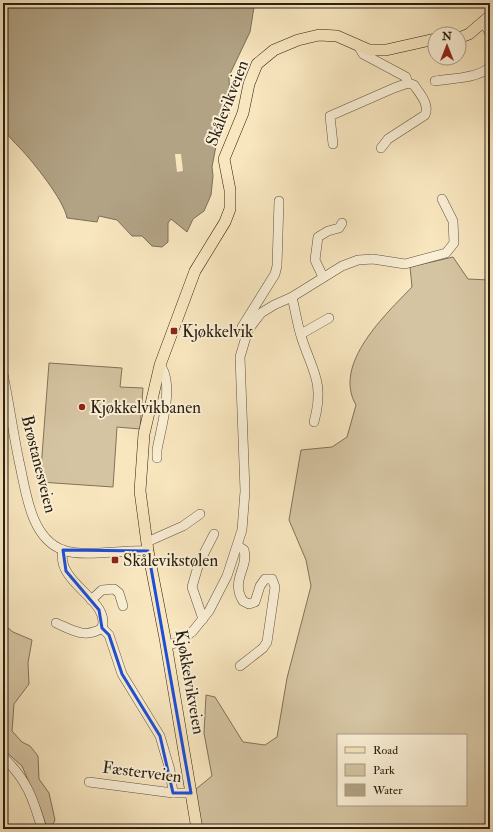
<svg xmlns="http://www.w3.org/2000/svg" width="493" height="832" font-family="'IM FELL Double Pica',serif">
<rect width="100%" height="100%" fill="#f8e6bf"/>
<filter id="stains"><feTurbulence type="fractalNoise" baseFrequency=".005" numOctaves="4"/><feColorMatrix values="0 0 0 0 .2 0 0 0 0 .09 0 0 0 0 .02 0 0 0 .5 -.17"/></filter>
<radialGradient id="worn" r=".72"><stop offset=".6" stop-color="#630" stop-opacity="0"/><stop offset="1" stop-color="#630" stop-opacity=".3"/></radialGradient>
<!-- green -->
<g fill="#d5c4a2" stroke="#80725a" fill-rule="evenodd">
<path d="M453,257l15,22 21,1 1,2v547h-293l-6,-36 21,-17 -8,-43 2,-38 9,2 28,45 22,3 12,-8 10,-59 24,-92 -5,-26 -17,-40 12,-70 31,-3 15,-10 9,-32c-24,-41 30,-91 56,-118l-2,-20zM338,735h128v70h-128z"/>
<polygon points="49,363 122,368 120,387 143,388 140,429 117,427 113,487 40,482"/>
<polygon points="3,624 13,632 32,640 28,663 29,684 14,704 12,731 22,742 30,746 38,756 39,779 49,793 55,820 51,828 47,828 40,808 22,766 3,749"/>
</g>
<!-- water -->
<path fill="#b2a385" stroke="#7c6f57" d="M3,3h255l-4,4 -4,25 -21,44 1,34 -2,7 -6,10 -6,19 -4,21 1,9 -2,19 -7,16 -11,8 -6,13 -16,-13 -3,4v19l-6,5 -10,-1 -10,-10h-10l-15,-16 -18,-4 -2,6 -30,-4c-3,-18 -34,-56 -47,-70 -6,-6 -12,-12 -17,-19z"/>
<!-- pier -->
<polygon fill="#f8e6bf" points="175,154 181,154 183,171 177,172"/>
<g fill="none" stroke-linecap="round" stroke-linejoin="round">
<!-- minor casing -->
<g stroke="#5e523e" stroke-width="10">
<g id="minor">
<polyline points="484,22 490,34"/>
<path d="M357,44l6,10 43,23 2,6 6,2c5,8 16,19 11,30l-37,24 -7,9"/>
<path d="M435,81c18,-3 41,-2 55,-14"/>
<polyline points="333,144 330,116 394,88 408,83"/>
<polyline points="323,277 315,260 318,237 328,231 339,228 342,223"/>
<path d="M292,297c3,12 5,26 9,39 11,35 24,46 13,86"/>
<polyline points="301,334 329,318"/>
<polyline points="246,335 242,332 242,327 275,274 277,266 279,201"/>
<path d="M3,374c6,29 10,58 16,87 7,30 11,77 44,89 22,8 60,-1 85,1"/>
<path d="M157,458v-8c4,-23 18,-66 3,-85"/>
<polyline points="147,542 183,526 200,514"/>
<path d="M238,546l6,4c5,18 -14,30 -1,51l6,3 6,-2 5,-16 5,-7h7l3,8 -8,55 -4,6 -23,18"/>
<path d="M63,550c-8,34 48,49 39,78l7,7 13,39 38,62 10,34 3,23"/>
<polyline points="91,600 102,590 114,589 119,593 123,606"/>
<polyline points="203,619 192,587 199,563 214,534"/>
<path d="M56,623c16,7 29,16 46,5"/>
<polyline points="166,646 181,641 193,631 209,611 227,576 242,530 245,491 240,357 248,330 261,313 274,305 292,297 342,266 358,260 373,259 405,264 446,253 454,243 453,221 442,199"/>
<path d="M3,757c24,23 30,41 39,72"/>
<polyline points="89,782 173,793 191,793"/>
</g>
</g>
<!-- major casing -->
<g stroke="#2b2013" stroke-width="12">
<g id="major">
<polyline points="459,38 469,34 490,16"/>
<polyline points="197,829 165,638 148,551 140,491 144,434 160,365 195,271 225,222 230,209 230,190 224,159 243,113 249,84 257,64 274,50 298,40 319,35 337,36 369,50 386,50 435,39"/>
</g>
</g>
<!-- minor -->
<use href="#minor" stroke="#faefd5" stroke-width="9"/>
<!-- major -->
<use href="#major" stroke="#f8e6bf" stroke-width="11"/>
</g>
<!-- marked area -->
<path fill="none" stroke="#1d4ed8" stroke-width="3" stroke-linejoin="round" d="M63,550l85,1 43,242h-18l-13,-57 -38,-62 -13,-39 -7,-7 -3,-18 -33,-39z"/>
<!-- markers -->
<g fill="#8f2418" stroke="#faefd5" stroke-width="1.5">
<rect x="170" y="327" width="8" height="8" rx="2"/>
<circle cx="82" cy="407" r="4"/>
<rect x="111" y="556" width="8" height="8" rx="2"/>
</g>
<g text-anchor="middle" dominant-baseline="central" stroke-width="4" stroke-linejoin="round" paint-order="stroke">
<!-- street labels -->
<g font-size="17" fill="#2b2013" stroke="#faefd5">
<text transform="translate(227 103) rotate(-69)">Skålevikveien</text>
<text transform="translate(39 464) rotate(76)">Brøstanesveien</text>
<text transform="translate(190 682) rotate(80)">Kjøkkelvikveien</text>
<text transform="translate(142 772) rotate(7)">Fæsterveien</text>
</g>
<!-- poi labels -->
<g font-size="17" fill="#2b2013" stroke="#faefd5" text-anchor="start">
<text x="182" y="331">Kjøkkelvik</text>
<text x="90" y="407">Kjøkkelvikbanen</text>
<text x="123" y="560">Skålevikstølen</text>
</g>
</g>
<!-- margin -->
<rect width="493" height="832" fill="none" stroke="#f8e6bf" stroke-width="16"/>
<rect x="4" y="4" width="485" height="824" fill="none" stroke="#2b2013" stroke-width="2"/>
<rect x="8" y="8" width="477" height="816" fill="none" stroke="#2b2013"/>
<!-- legend -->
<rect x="337" y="734" width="130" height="72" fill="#faefd5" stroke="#a79c87"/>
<rect x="345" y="747" width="20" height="6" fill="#f8e6bf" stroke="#a79c87"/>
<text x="373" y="754" font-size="12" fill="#2b2013">Road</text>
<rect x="345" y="764" width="20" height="12" fill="#d5c4a2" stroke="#a79c87"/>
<text x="373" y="774" font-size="12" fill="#2b2013">Park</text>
<rect x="345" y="784" width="20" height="12" fill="#b2a385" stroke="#a79c87"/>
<text x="373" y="794" font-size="12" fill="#2b2013">Water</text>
<!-- north arrow -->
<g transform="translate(447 46)"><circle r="19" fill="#faefd5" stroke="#a79c87"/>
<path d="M0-3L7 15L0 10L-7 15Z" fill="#8f2418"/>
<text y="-6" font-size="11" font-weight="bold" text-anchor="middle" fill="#2b2013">N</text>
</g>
<rect width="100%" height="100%" filter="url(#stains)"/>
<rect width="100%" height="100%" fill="url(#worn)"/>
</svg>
